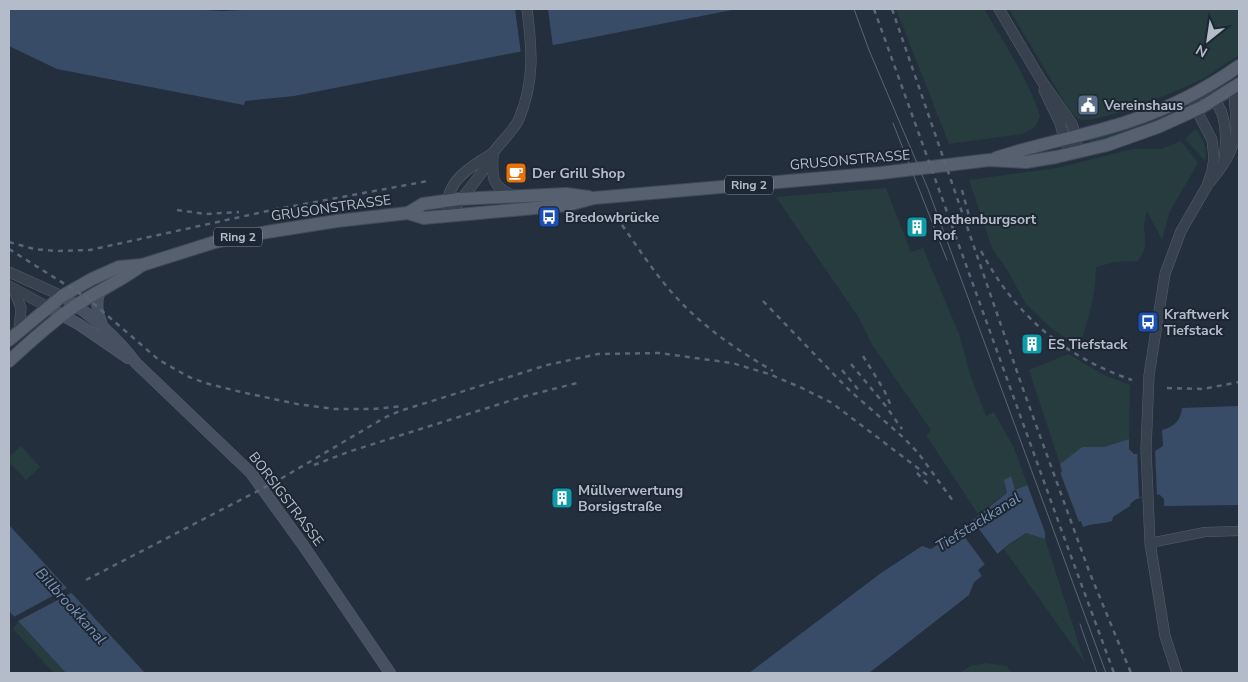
<svg xmlns="http://www.w3.org/2000/svg" width="1248" height="682" font-family="'Nunito Sans',sans-serif">
<rect width="100%" height="100%" fill="#242f3e"/>
<!-- green -->
<g fill="#263c3f">
<path d="M896,9h88c21,35 43,68 56,107l-5,11 -13,7 -73,10z"/>
<path d="M1009,9h230v46c-12,7 -23,16 -35,23 -18,10 -109,48 -125,41 -7,-3 -11,-12 -15,-18z"/>
<polygon points="1184,106 1185,110 1166,118 1090,144 1089,138 1150,120"/>
<path d="M1196,129c7,10 12,20 9,32l-20,-22z"/>
<path d="M1181,141l17,22 -28,48 -8,29 -15,-29c-1,5 -3,11 -3,16 1,16 4,20 -6,34l-23,1 -19,5c-1,31 -7,51 -17,80l-28,-19 -25,-24 -17,-31 -17,-25 -23,-68 88,-12 75,-19h29z"/>
<polygon points="886,188 911,252 923,248 959,334 970,374 986,416 994,412 1014,448 1028,486 1007,493 978,514 926,435 931,430 871,343 859,318 776,197"/>
<polygon points="1068,354 1102,374 1130,385 1129,439 1104,447 1082,447 1060,464 1029,370"/>
<polygon points="21,446 40,467 26,480 9,462 9,457"/>
<polygon points="1026,533 1045,539 1085,663 1004,549"/>
<polygon points="18,621 66,673 54,673 13,629"/>
<polygon points="985,663 1007,666 1011,673 959,673 971,666"/>
</g>
<!-- water -->
<g fill="#394c67">
<polygon points="9,9 183,9 223,11 268,9 737,9 294,96 245,101 244,105 57,69 9,46"/>
<path d="M1239,406v99l-75,1v-7l-5,-5c-11,6 -18,-1 -29,10v2l-17,11 -1,4c-10,3 -19,2 -29,6l-2,-6 -36,13v5l-19,-6 -18,12 -30,25 4,6 -8,6 -5,13 -100,78h-120l132,-100 41,-27 9,3 28,-18 48,-38 -3,-13 7,-4 4,14 47,-18 -2,-8 22,-17h22l25,-8v10l5,5h3v-5l18,-1v3l8,-5 -1,-16c12,-3 19,-10 20,-22z"/>
<polygon points="9,525 145,673 66,673 9,611"/>
</g>
<!-- pier -->
<g fill="#242f3e">
<polygon points="515,9 548,9 553,47 521,54"/>
<polygon points="1155,448 1157,496 1139,497 1137,449"/>
<polygon points="1060,472 1079,522 1046,535 1027,484"/>
<polygon points="971,518 999,556 986,566 958,528"/>
<polygon points="69,587 73,592 16,622 12,618"/>
</g>
<g fill="none" stroke-linecap="round" stroke-linejoin="round">
<!-- minor casing -->
<g stroke="#565f6c" stroke-width="10">
<polyline id="minor" points="1150,543 1205,532 1239,531"/>
</g>
<!-- tertiary casing -->
<g stroke="#565f6c" stroke-width="11">
<g id="tertiary">
<polyline points="999,9 1041,80 1072,124 1077,140 1073,154"/>
<polyline points="1044,90 1060,123 1065,142 1073,154"/>
<path d="M493,156c-1,22 -2,30 21,40"/>
<path d="M1210,182c15,-18 28,-38 26,-61 0,-12 -4,-24 1,-36"/>
<path d="M448,207c-3,-26 25,-42 45,-54"/>
<path d="M449,216c10,-16 24,-30 35,-47 3,-5 6,-11 9,-16 8,-12 20,-21 26,-34 16,-38 13,-71 8,-110"/>
<polyline points="9,272 62,296"/>
<polyline points="9,286 48,307"/>
<polyline points="14,290 21,308 19,331"/>
<path d="M1177,673l-12,-37 -15,-93 -4,-94 3,-74 16,-101 16,-43 26,-45 5,-15 2,-13 -2,-18 -17,-33v-8l3,-6c31,4 29,45 26,69"/>
</g>
</g>
<!-- secondary casing -->
<g stroke="#565f6c" stroke-width="12">
<g id="secondary">
<path d="M100,291c-5,11 -3,22 2,34"/>
<path d="M62,296c28,18 54,40 74,67l115,110 52,72 87,128"/>
<polyline points="48,307 80,325 128,358"/>
</g>
</g>
<!-- primary casing -->
<g stroke="#414a57" stroke-width="14">
<g id="primary">
<path d="M996,158c44,-15 90,-22 134,-37 40,-13 75,-31 109,-55"/>
<polyline points="408,213 424,218 568,205 594,198 881,173 989,160 1026,162 1056,157 1107,145 1158,127 1202,107 1239,84"/>
<polyline points="9,340 62,296 92,279 119,267 142,265 215,242 267,232 337,221 408,213 423,204 459,199 566,194 589,197"/>
<path d="M9,361c21,-19 42,-39 66,-55 22,-15 46,-25 67,-41"/>
</g>
</g>
<!-- minor -->
<use href="#minor" stroke="#38414e" stroke-width="9"/>
<!-- tertiary -->
<use href="#tertiary" stroke="#38414e" stroke-width="10"/>
<!-- secondary -->
<use href="#secondary" stroke="#465061" stroke-width="11"/>
<!-- primary -->
<use href="#primary" stroke="#56606e" stroke-width="12"/>
<!-- tram -->
<g stroke="#5a6575" stroke-width="1">
<polyline points="854,9 869,50 928,189 1106,673"/>
<polyline points="893,123 947,260"/>
<polyline points="1080,624 1097,673"/>
</g>
<!-- rail -->
<g stroke="#5a6575" stroke-width="2.5" stroke-dasharray="5 5" stroke-linecap="butt">
<polyline points="874,9 1061,529 1114,673"/>
<polyline points="892,9 1023,389 1089,571 1131,673"/>
<polyline points="962,190 969,216"/>
<polyline points="177,210 206,214 239,212"/>
<path d="M622,225c17,24 33,49 53,71 28,31 62,54 98,75"/>
<polyline points="9,242 34,249 55,251 90,250 272,210 428,181"/>
<polyline points="9,249 87,298 159,360 189,377 205,383 241,392 297,404 334,409 373,409 403,406"/>
<path d="M981,251c34,64 82,105 151,129"/>
<polyline points="763,301 848,389 905,439 919,454 953,501"/>
<polyline points="863,356 884,390 892,408"/>
<polyline points="851,364 885,405 902,429"/>
<polyline points="842,370 861,393"/>
<polyline points="1167,388 1203,389 1239,382"/>
<polyline points="314,465 351,451 522,397 581,382"/>
<polyline points="917,473 930,486"/>
<polyline points="86,580 277,481 384,418 400,411 547,365 598,354 659,353 732,363 769,374 802,388 832,403 927,475"/>
</g>
</g>
<!-- icons -->
<defs>
<g id="civic-square" transform="scale(1.125)"><rect x="-9" y="-9" width="18" height="18" rx="4" fill="#5c6f8a" stroke="#1d2633"/><path d="M-.6-6.5H3V-4.5H.6V-3L4-1V1h2V6H-6V1h2V-1L-.6-3ZM-1.2 2.5V6h2.4V2.5Z" fill="#fff"/></g>
<g id="cafe-square" transform="scale(1.125)"><rect x="-9" y="-9" width="18" height="18" rx="4" fill="#e8710a" stroke="#1d2633"/><path d="M-5.5-4.5H6V0H3Q3 3.5 0 3.5H-2.5Q-5.5 3.5-5.5 0ZM3-3.2v2h1.7v-2ZM-6 4.5H4V6H-6Z" fill="#fff"/></g>
<g id="bus-square" transform="scale(1.125)"><rect x="-9" y="-9" width="18" height="18" rx="4" fill="#1a4fb4" stroke="#1d2633"/><path d="M-5-6H5V4H4V6H2V4H-2V6H-4V4H-5ZM-3.5-4V0h7V-4ZM-3.5 1.2v1.5H-2V1.2ZM2 1.2v1.5H3.5V1.2Z" fill="#fff"/></g>
<g id="building-square" transform="scale(1.125)"><rect x="-9" y="-9" width="18" height="18" rx="4" fill="#0f9aa8" stroke="#1d2633"/><path d="M-4-6H4V6H1V3H-1V6H-4ZM-2.5-4.3h1.7v1.8h-1.7ZM.8-4.3h1.7v1.8H.8ZM-2.5-1h1.7V.8h-1.7ZM.8-1h1.7V.8H.8Z" fill="#fff"/></g>
</defs>
<g fill-rule="evenodd">
<use href="#civic-square" x="1088" y="105"/>
<use href="#cafe-square" x="516" y="173"/>
<use href="#bus-square" x="549" y="217"/>
<use href="#building-square" x="917" y="227"/>
<use href="#bus-square" x="1148" y="322"/>
<use href="#building-square" x="1032" y="344"/>
<use href="#building-square" x="562" y="498"/>
</g>
<g text-anchor="middle" dominant-baseline="central" stroke-width="4" stroke-linejoin="round" paint-order="stroke">
<!-- shield labels -->
<g fill="#1d2633" stroke="#878f9c" stroke-width="1">
<rect x="725" y="175.5" width="48" height="19" rx="4"/>
<rect x="214" y="227.5" width="48" height="19" rx="4"/>
</g>
<g font-size="12" font-weight="bold" fill="#b4bcc9">
<text x="749" y="185">Ring 2</text>
<text x="238" y="237">Ring 2</text>
</g>
<!-- poi labels -->
<g font-size="14" font-weight="bold" fill="#b4bcc9" stroke="#1d2633" text-anchor="start">
<text x="1104" y="105">Vereinshaus</text>
<text x="532" y="173">Der Grill Shop</text>
<text x="565" y="217">Bredowbrücke</text>
<text x="933" y="219">Rothenburgsort<tspan x="933" dy="16">Rof</tspan></text>
<text x="1164" y="314">Kraftwerk<tspan x="1164" dy="16">Tiefstack</tspan></text>
<text x="1048" y="344">ES Tiefstack</text>
<text x="578" y="490">Müllverwertung<tspan x="578" dy="16">Borsigstraße</tspan></text>
</g>
<!-- street labels -->
<g font-size="14" fill="#b4bcc9" stroke="#1d2633">
<text transform="translate(850 160) rotate(-5)">GRUSONSTRASSE</text>
<text transform="translate(331 208) rotate(-8)">GRUSONSTRASSE</text>
<text transform="translate(286 499) rotate(53)">BORSIGSTRASSE</text>
</g>
<!-- water labels -->
<g font-size="15" font-style="italic" fill="#7c92b1" stroke="#1d2633">
<text transform="translate(978 522) rotate(-32)">Tiefstackkanal</text>
<text transform="translate(71 606) rotate(48)">Billbrookkanal</text>
</g>
</g>
<!-- border -->
<rect width="1248" height="682" fill="none" stroke="#b4bcc9" stroke-width="20"/>
<!-- north arrow -->
<g transform="translate(1208 40) rotate(210)" stroke="#1d2633" stroke-width="4" paint-order="stroke">
<path d="M0-4L9 19L0 12L-9 19Z" fill="#b4bcc9"/>
<text y="-8" font-size="14" font-weight="bold" text-anchor="middle" fill="#b4bcc9">N</text>
</g>
</svg>
